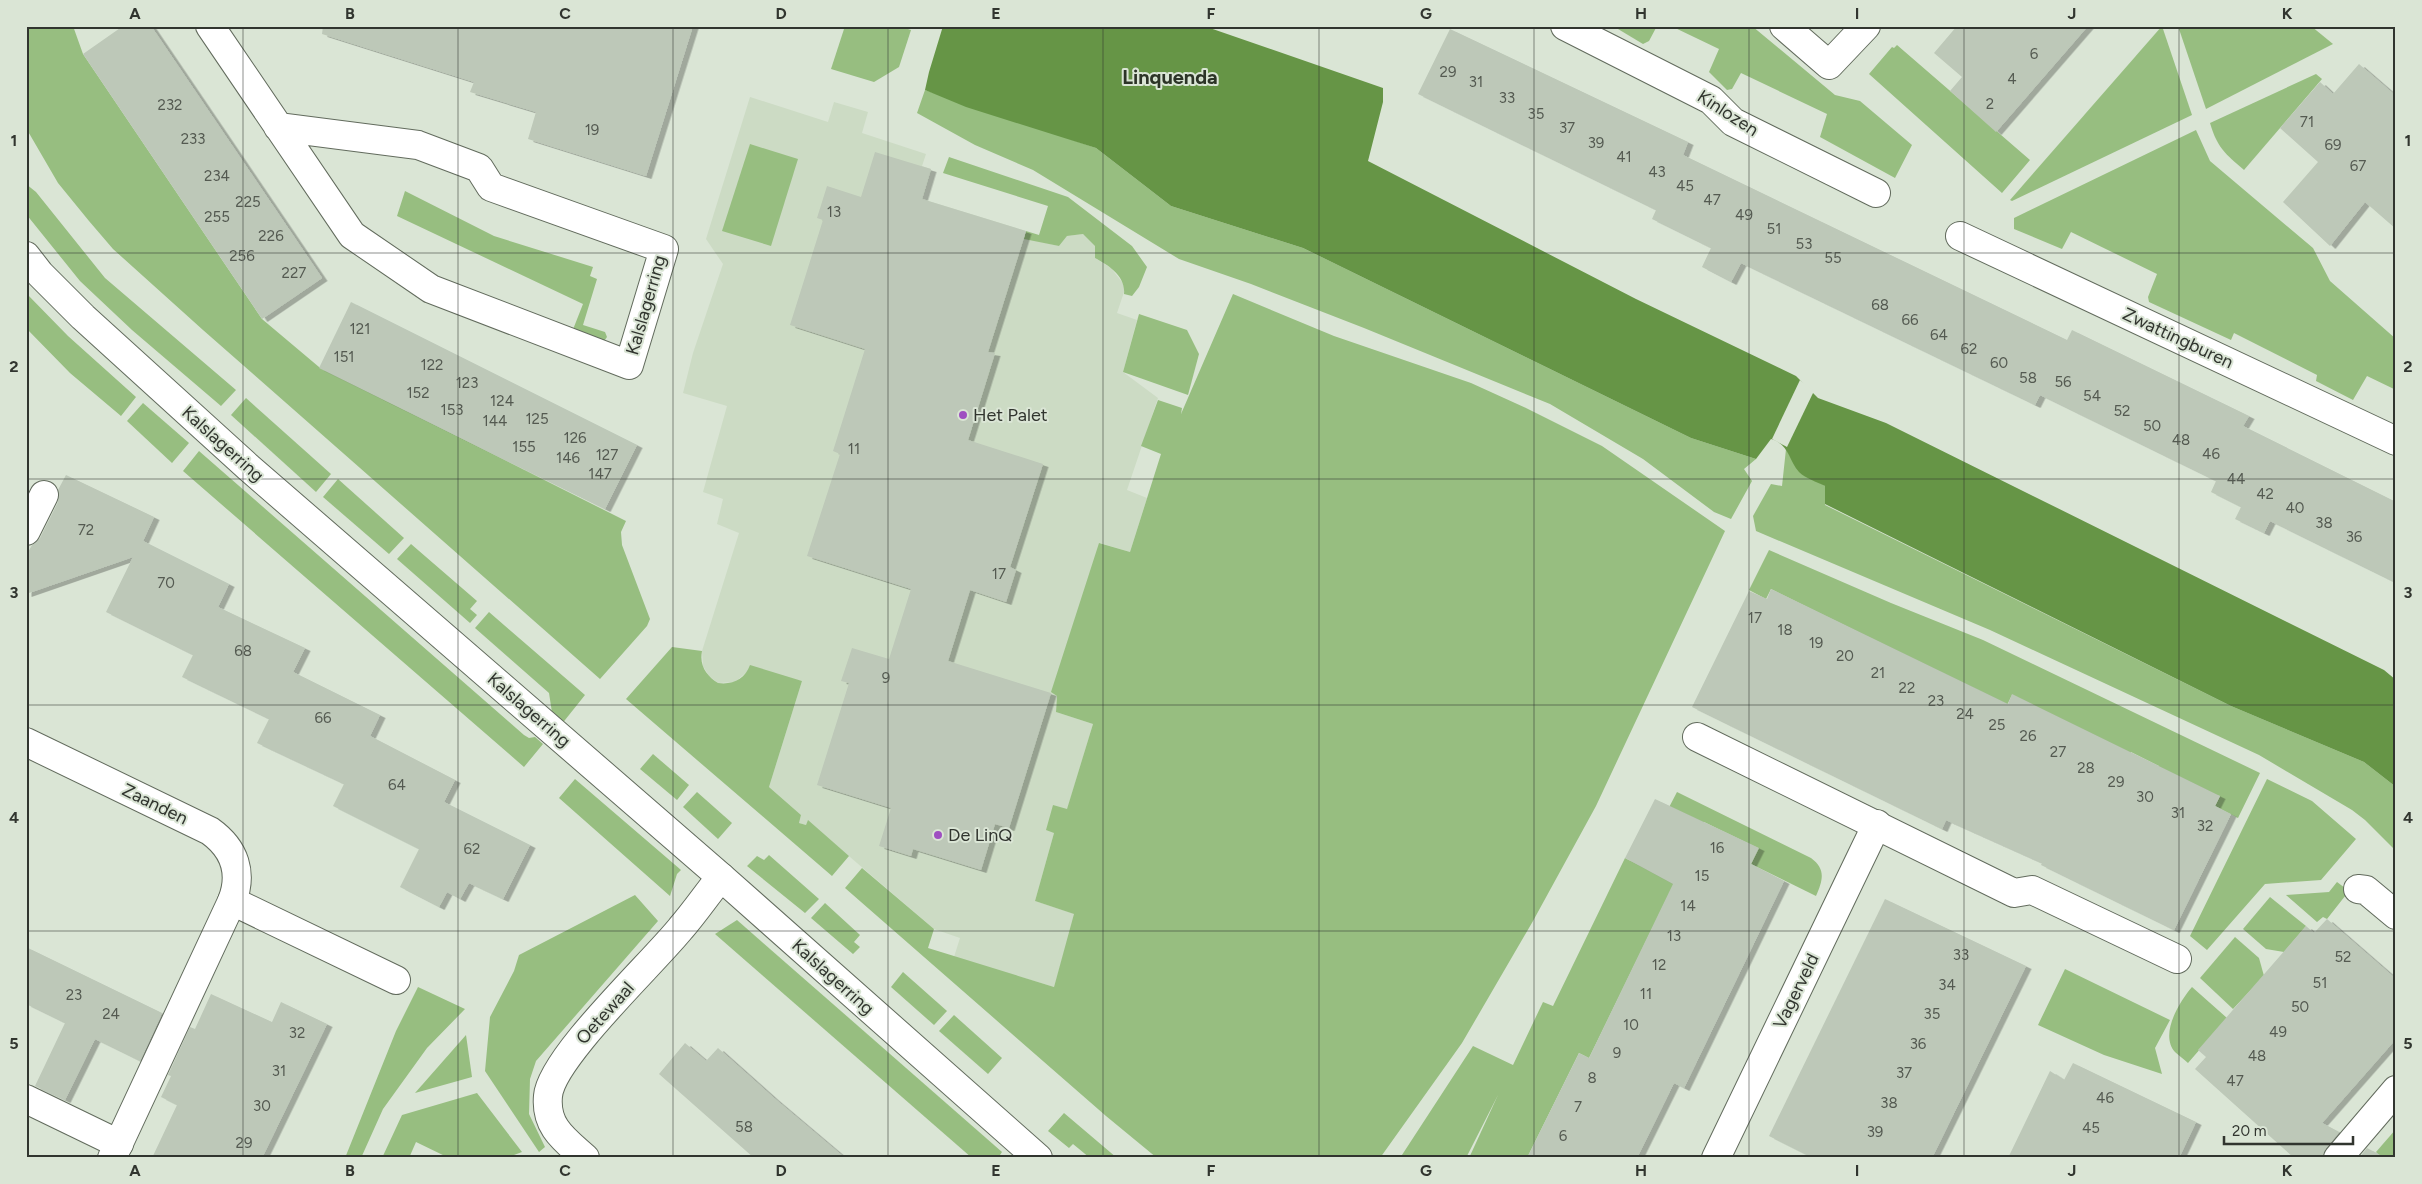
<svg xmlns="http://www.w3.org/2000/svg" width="2422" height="1184" font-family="Figtree,sans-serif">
<defs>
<filter id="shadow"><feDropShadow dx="5.5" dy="3" stdDeviation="0" flood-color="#0004"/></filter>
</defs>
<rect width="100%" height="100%" fill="#dae5d5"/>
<!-- built -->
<polygon fill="#ccdbc4" points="750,97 828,122 834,102 868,112 862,133 926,154 922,166 931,169 922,199 1026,231 1024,238 1059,246 1067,236 1083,234 1095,246 1095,258 1111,268 1122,282 1125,289 1117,313 1137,320 1123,372 1158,398 1127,490 1147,498 1130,552 1100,543 1057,696 1056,712 1093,724 1067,810 1053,806 1054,833 1035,901 1075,914 1054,987 954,957 960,938 934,929 808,821 806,825 799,823 801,815 769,787 802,681 748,671 735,682 718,683 709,676 703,666 702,651 739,533 717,524 723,499 703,492 727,406 683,393 693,353 723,264 706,239"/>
<!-- green -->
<g fill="#97be80">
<polygon points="26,26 73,26 83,54 262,319 319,367 626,521 621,532 622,545 650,619 647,626 600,679 203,330 113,249 89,221 58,183 26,128"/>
<polygon points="845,26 899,26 911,30 899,67 874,82 831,69"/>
<polygon points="1613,26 1657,26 1649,41 1643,44"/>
<polygon points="1671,26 1752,26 1835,95 1860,101 1912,145 1895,178 1820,137 1827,114 1741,73 1732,89 1727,90 1709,72 1719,49"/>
<polygon points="2162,26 2192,115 2012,201 2010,200"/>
<polygon points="2178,26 2311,26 2333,44 2206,109"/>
<polygon points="1897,45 2030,160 2002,193 1869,74 1892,47 1894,48"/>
<path d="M2316,74l6,5 -78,91c-19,-16 -27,-23 -34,-47z"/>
<polygon points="925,90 1096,148 1171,206 1303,248 1691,438 1756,459 1744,469 1752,481 1731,519 1714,512 1643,459 1550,404 1364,328 1251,284 1179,259 1033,170 975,145 917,113"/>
<polygon points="2196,130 2210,161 2313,248 2330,281 2396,339 2396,390 2367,376 2353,400 2316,381 2317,375 2234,333 2231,340 2149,302 2148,297 2157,274 2071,232 2062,249 2014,229 2014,218"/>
<polygon points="750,144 798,159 771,246 722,231"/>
<path d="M949,157l119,40 64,49 15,21 -8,20 -7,9 -8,-2c2,-18 -16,-29 -29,-36v-12l-12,-12 -16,2 -8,10 -35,-7 2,-8 13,4 9,-29 -105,-33z"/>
<polygon points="26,184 36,192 105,278 236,390 221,406 132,330 80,281 26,214"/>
<polygon points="405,191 494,236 593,267 590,276 597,279 583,325 605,332 607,337 602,344 572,332 583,304 397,216"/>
<polygon points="26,293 68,336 136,397 121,416 70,373 26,328"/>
<polygon points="1233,294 1334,336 1471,383 1526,408 1602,446 1725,531 1596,806 1533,921 1462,1043 1380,1158 1157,1158 1106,1116 845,888 862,868 934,929 928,948 1054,987 1074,914 1035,901 1054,833 1046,830 1053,805 1067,809 1093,724 1056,712 1057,696 1051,692 1099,543 1130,552 1161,454 1141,446 1158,400 1182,408 1181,414"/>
<polygon points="1139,314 1187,330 1199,354 1188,395 1123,372"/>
<polygon points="246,398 331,474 316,492 231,415"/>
<polygon points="143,403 189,443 172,463 127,421"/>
<polygon points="1786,449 1800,472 1825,486 1825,505 2231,706 2364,762 2396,787 2396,851 2365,820 2352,810 2259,755 1990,630 1756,531 1753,516 1771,484 1782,486"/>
<polygon points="199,451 524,735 529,738 535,737 543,744 524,767 183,471"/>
<polygon points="338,479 404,538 389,554 323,497"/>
<polygon points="411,544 477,601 470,609 477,615 470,623 397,559"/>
<polygon points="1769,550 1891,603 1983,640 2260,773 2238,818 2215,806 2220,796 2154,777 2159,766 2131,752 2126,762 2012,695 2007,705 1771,589 1766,599 1749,590"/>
<polygon points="489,612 585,695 561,725 553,719 549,693 475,628"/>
<path d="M672,647l30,4c-3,15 5,25 16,32 15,2 27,-4 32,-18l52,16 -33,106 32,28 -2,8 7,2 2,-5 41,36 -17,20 -206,-177z"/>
<polygon points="653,754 689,785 677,800 640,769"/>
<polygon points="575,779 681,870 677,874 670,896 559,798"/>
<polygon points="2267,779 2312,801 2356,839 2321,880 2265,884 2207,950 2190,936"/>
<polygon points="697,792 732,823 718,839 683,807"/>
<path d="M1677,792l134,66c15,11 12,22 5,38l-65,-32 7,-16 -54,-26 -115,236 -10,-5 -52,105h-58l29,-63 -32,63h-66l73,-112 40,19 30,-63 10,4 72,-148 14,7z"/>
<polygon points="769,855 819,899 805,913 747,866 757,856 764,860"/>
<polygon points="2337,882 2349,891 2327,919 2323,917 2317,922 2286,895 2329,892"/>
<polygon points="635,895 658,921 536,1061 530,1079 529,1114 545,1147 539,1152 485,1071 490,1017 514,971 519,955"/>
<polygon points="2270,897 2306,926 2284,952 2266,949 2243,929"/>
<polygon points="825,903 860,935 854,942 860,947 853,954 811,918"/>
<polygon points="737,920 1002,1152 998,1158 972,1158 715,934"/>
<polygon points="2235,937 2259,958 2264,976 2233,1009 2200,978"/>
<polygon points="2065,969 2170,1020 2155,1048 2162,1074 2104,1055 2038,1025"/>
<polygon points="903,972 947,1011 934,1025 891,987"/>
<polygon points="418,987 465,1009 427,1048 383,1109 361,1158 345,1158 396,1031"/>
<path d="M2192,987l35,31 -39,45c-4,-4 -9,-7 -13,-11 -16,-18 5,-51 17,-65z"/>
<polygon points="954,1015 1002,1058 988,1074 939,1031"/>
<polygon points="466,1035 472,1077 415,1093"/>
<polygon points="477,1093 522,1152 506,1158 449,1158 416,1142 409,1158 382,1158 402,1115"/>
<polygon points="1064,1113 1117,1158 1090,1158 1073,1144 1069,1148 1048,1131"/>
<polygon points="2396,1129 2396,1158 2382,1158 2376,1152"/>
</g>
<!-- water -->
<path fill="#669546" d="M943,26h261l179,62v14l-15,59 268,138 160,77 22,22 68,25 498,247 12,10v107l-32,-25 -133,-56 -406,-202v-18c-8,-4 -20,-8 -26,-14 -11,-13 -10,-28 -28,-33l-15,20 -65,-21 -388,-190 -132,-42 -75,-58 -130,-41 -41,-17 4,-18z"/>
<!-- pier -->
<polygon fill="#dae5d5" points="1800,380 1814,391 1787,447 1772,439"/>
<!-- building -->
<g fill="#bdc8b8" filter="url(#shadow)">
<polygon points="123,26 151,26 322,278 262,319 83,54"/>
<polygon points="323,26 693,26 646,176 528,139 536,112 470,92 474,82 322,34"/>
<polygon points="1957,26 2088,26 1996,132 1950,91 1962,77 1934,53"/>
<polygon points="1450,29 1688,142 1683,155 2067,340 2072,330 2249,416 2243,426 2396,502 2396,583 2270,521 2264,533 2235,519 2241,507 2211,492 2216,481 2040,395 2035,405 1741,263 1731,282 1702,267 1711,248 1652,219 1656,210 1418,94"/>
<polygon points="2359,64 2396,96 2396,229 2365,202 2330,246 2283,202 2318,162 2280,128 2320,82 2333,94"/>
<polygon points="875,152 931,169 922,199 1026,231 988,352 995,353 968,440 1043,464 1010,567 1016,570 1006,602 970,590 948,661 1051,693 1009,828 995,824 981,870 913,849 911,856 879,846 891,808 817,785 849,683 841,681 852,648 889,659 911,589 807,556 840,454 833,451 865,349 790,325 823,220 817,218 827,186 861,197"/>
<polygon points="351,302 637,445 605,509 319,368"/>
<polygon points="66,475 154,517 143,541 229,584 218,607 305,648 293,672 380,715 370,736 455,780 444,802 530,845 503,899 469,883 460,899 447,892 439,907 400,887 419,849 333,806 344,784 257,743 269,719 182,677 193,655 106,612 133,557 26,594 26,556 32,545 40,538 58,502 58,490"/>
<polygon points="1771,589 2008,704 2012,694 2220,796 2215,806 2231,814 2174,930 2041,865 2042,863 1995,842 1946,820 1942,829 1692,707 1749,591 1767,599"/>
<polygon points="1655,799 1759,848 1751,864 1784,881 1684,1088 1674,1083 1637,1158 1527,1158 1579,1053 1589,1058 1673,884 1625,858"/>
<polygon points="1885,899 2026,966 1932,1158 1813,1158 1769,1136"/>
<polygon points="2327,919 2396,979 2396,1039 2322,1123 2339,1132 2326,1148 2323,1158 2294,1158 2195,1069 2206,1057 2198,1050 2306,926 2314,933"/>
<polygon points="26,947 162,1013 140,1061 95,1039 65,1100 35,1086 65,1023 26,1004"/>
<polygon points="211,994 272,1022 281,1002 327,1024 262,1158 152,1158 177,1105 161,1097 171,1076 168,1075 190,1027 195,1029"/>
<polygon points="685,1043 706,1061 718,1048 774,1098 845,1158 754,1158 659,1074"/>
<polygon points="2073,1063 2196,1122 2179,1158 2008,1158 2050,1071 2064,1080"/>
<polygon points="2367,1148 2386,1158 2359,1158"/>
</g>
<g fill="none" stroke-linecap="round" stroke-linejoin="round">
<!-- minor casing -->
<g stroke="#626b5d" stroke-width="30">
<g id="minor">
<polyline points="210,26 352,235 431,289 629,365 664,249 491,187 479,168 418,145 278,127"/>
<polyline points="1565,26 1711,100 1733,122 1876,193"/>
<polyline points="1784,26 1829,65 1866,26"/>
<polyline points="1960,236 2396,441"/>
<polyline points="26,531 44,495"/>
<polyline points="1697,737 2014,893 2032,890 2177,959"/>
<path d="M26,742l184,89c25,18 33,42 22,70l-120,257"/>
<polyline points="2358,889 2366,890 2396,915"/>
<polyline points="232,901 396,980"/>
<polyline points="26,1099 119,1144"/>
<path d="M585,1158c-20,-18 -40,-31 -37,-62 3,-38 105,-133 133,-168 14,-16 26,-34 40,-51"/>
<polyline points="1716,1158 1877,824"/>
<polyline points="2338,1158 2396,1090"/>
</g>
</g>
<!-- tertiary casing -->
<g stroke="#626b5d" stroke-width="30">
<polyline id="tertiary" points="26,256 40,274 83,317 248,467 721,877 1038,1158"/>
</g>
<!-- minor -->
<use href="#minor" stroke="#fff" stroke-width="28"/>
<!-- tertiary -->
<use href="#tertiary" stroke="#fff" stroke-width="28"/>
</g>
<!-- grid -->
<path fill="none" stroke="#31352f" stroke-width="1" stroke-opacity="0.55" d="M243,26v1132M458,26v1132M673,26v1132M888,26v1132M1103,26v1132M1319,26v1132M1534,26v1132M1749,26v1132M1964,26v1132M2179,26v1132M26,253h2370M26,479h2370M26,705h2370M26,931h2370"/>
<!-- markers -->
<g fill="#9f50c1" stroke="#dae5d5" stroke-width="2">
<circle cx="963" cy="415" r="5"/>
<circle cx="938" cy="835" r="5"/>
</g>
<g text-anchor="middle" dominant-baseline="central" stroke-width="4" stroke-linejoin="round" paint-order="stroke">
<!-- number labels -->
<g font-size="15" fill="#545a51">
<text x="2034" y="54">6</text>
<text x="1448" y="72">29</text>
<text x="2012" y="79">4</text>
<text x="1476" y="82">31</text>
<text x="1507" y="98">33</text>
<text x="1990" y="104">2</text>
<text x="170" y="105">232</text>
<text x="1536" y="114">35</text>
<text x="2307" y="122">71</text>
<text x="1567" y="128">37</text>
<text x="592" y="130">19</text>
<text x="193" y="139">233</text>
<text x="1596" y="143">39</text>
<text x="2333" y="145">69</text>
<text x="1624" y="157">41</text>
<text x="2358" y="166">67</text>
<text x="1657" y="172">43</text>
<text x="217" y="176">234</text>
<text x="1685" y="186">45</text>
<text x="1712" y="200">47</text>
<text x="248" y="202">225</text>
<text x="834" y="212">13</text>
<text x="1744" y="215">49</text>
<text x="217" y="217">255</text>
<text x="1774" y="229">51</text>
<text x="271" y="236">226</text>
<text x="1804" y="244">53</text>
<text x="242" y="256">256</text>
<text x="1833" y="258">55</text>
<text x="294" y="273">227</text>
<text x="1880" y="305">68</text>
<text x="1910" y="320">66</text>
<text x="360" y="329">121</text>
<text x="1939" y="335">64</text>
<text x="1969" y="349">62</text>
<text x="344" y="357">151</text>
<text x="1999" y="363">60</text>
<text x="432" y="365">122</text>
<text x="2028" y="378">58</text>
<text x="2063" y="382">56</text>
<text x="467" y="383">123</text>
<text x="418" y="393">152</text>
<text x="2092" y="396">54</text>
<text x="502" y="401">124</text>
<text x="452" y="410">153</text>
<text x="2122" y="411">52</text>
<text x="537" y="419">125</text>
<text x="495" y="421">144</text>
<text x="2152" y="426">50</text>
<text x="575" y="438">126</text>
<text x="2181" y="440">48</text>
<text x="524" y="447">155</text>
<text x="854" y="449">11</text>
<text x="2211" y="454">46</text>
<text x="607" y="455">127</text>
<text x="568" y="458">146</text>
<text x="600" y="474">147</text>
<text x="2236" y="479">44</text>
<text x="2265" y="494">42</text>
<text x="2295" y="508">40</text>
<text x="2324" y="523">38</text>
<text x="86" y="530">72</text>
<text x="2354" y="537">36</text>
<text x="999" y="574">17</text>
<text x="166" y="583">70</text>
<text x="1755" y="618">17</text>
<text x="1785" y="630">18</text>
<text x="1816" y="643">19</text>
<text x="243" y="651">68</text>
<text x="1845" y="656">20</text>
<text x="1878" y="673">21</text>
<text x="886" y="678">9</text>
<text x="1907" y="688">22</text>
<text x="1936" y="701">23</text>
<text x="1965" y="714">24</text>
<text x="323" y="718">66</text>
<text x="1997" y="725">25</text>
<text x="2028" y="736">26</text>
<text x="2058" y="752">27</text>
<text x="2086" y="768">28</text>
<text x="2116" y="782">29</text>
<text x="397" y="785">64</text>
<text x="2145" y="797">30</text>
<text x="2178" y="813">31</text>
<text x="2205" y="826">32</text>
<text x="1717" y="848">16</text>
<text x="472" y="849">62</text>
<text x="1702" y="876">15</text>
<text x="1688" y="906">14</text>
<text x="1674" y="936">13</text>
<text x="1961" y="955">33</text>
<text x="2343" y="957">52</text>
<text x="1659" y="965">12</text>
<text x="2320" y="983">51</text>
<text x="1947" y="985">34</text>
<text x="1646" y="994">11</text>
<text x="74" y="995">23</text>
<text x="2300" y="1007">50</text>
<text x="111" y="1014">24</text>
<text x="1932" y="1014">35</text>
<text x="1631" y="1025">10</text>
<text x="2278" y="1032">49</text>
<text x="297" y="1033">32</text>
<text x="1918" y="1044">36</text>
<text x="1617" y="1053">9</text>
<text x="2257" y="1056">48</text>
<text x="279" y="1071">31</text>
<text x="1904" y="1073">37</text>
<text x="1592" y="1078">8</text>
<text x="2235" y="1081">47</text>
<text x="2105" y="1098">46</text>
<text x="1889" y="1103">38</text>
<text x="262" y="1106">30</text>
<text x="1578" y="1107">7</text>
<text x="744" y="1127">58</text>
<text x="2091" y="1128">45</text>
<text x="1875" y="1132">39</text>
<text x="1563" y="1136">6</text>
<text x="244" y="1143">29</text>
</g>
<!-- street labels -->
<g font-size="18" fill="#31352f" stroke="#dae5d5">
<text transform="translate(1728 113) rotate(33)">Kinlozen</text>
<text transform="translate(646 305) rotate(-74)">Kalslagerring</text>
<text transform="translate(2178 338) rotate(25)">Zwattingburen</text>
<text transform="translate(223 444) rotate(42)">Kalslagerring</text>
<text transform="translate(529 710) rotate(41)">Kalslagerring</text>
<text transform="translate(155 804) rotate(26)">Zaanden</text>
<text transform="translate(833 977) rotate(42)">Kalslagerring</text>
<text transform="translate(1796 991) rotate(-64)">Vagerveld</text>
<text transform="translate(605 1013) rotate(-48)">Oetewaal</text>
</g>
<!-- poi labels -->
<g font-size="18" fill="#31352f" stroke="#dae5d5" text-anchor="start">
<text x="973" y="415">Het Palet</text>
<text x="948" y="835">De LinQ</text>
</g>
<!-- quarter labels -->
<g font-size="20" font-weight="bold" fill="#2c3427" stroke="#dae5d5">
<text x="1170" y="77">Linquenda</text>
</g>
</g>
<!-- border -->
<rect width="2422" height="1184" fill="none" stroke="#dae5d5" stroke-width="55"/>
<!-- scale -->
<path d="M2224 1136v8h129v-8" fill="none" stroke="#31352f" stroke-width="2.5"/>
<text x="2232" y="1136" font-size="15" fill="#31352f" stroke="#dae5d5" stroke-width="4" paint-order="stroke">20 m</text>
<rect x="28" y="28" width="2366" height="1128" fill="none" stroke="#31352f" stroke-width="2"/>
<g font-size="16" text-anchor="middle" font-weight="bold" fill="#31352f">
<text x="135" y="19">A</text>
<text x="350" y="19">B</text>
<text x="565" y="19">C</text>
<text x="781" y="19">D</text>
<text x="996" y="19">E</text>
<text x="1211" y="19">F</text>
<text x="1426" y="19">G</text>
<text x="1641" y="19">H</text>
<text x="1857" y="19">I</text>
<text x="2072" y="19">J</text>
<text x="2287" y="19">K</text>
<text x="14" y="146">1</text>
<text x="2408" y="146">1</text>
<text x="14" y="372">2</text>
<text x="2408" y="372">2</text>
<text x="14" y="598">3</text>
<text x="2408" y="598">3</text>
<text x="14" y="823">4</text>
<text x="2408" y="823">4</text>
<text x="14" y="1049">5</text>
<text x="2408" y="1049">5</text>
<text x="135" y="1176">A</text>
<text x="350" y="1176">B</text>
<text x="565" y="1176">C</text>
<text x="781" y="1176">D</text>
<text x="996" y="1176">E</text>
<text x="1211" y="1176">F</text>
<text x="1426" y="1176">G</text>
<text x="1641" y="1176">H</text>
<text x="1857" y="1176">I</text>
<text x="2072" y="1176">J</text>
<text x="2287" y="1176">K</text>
</g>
</svg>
